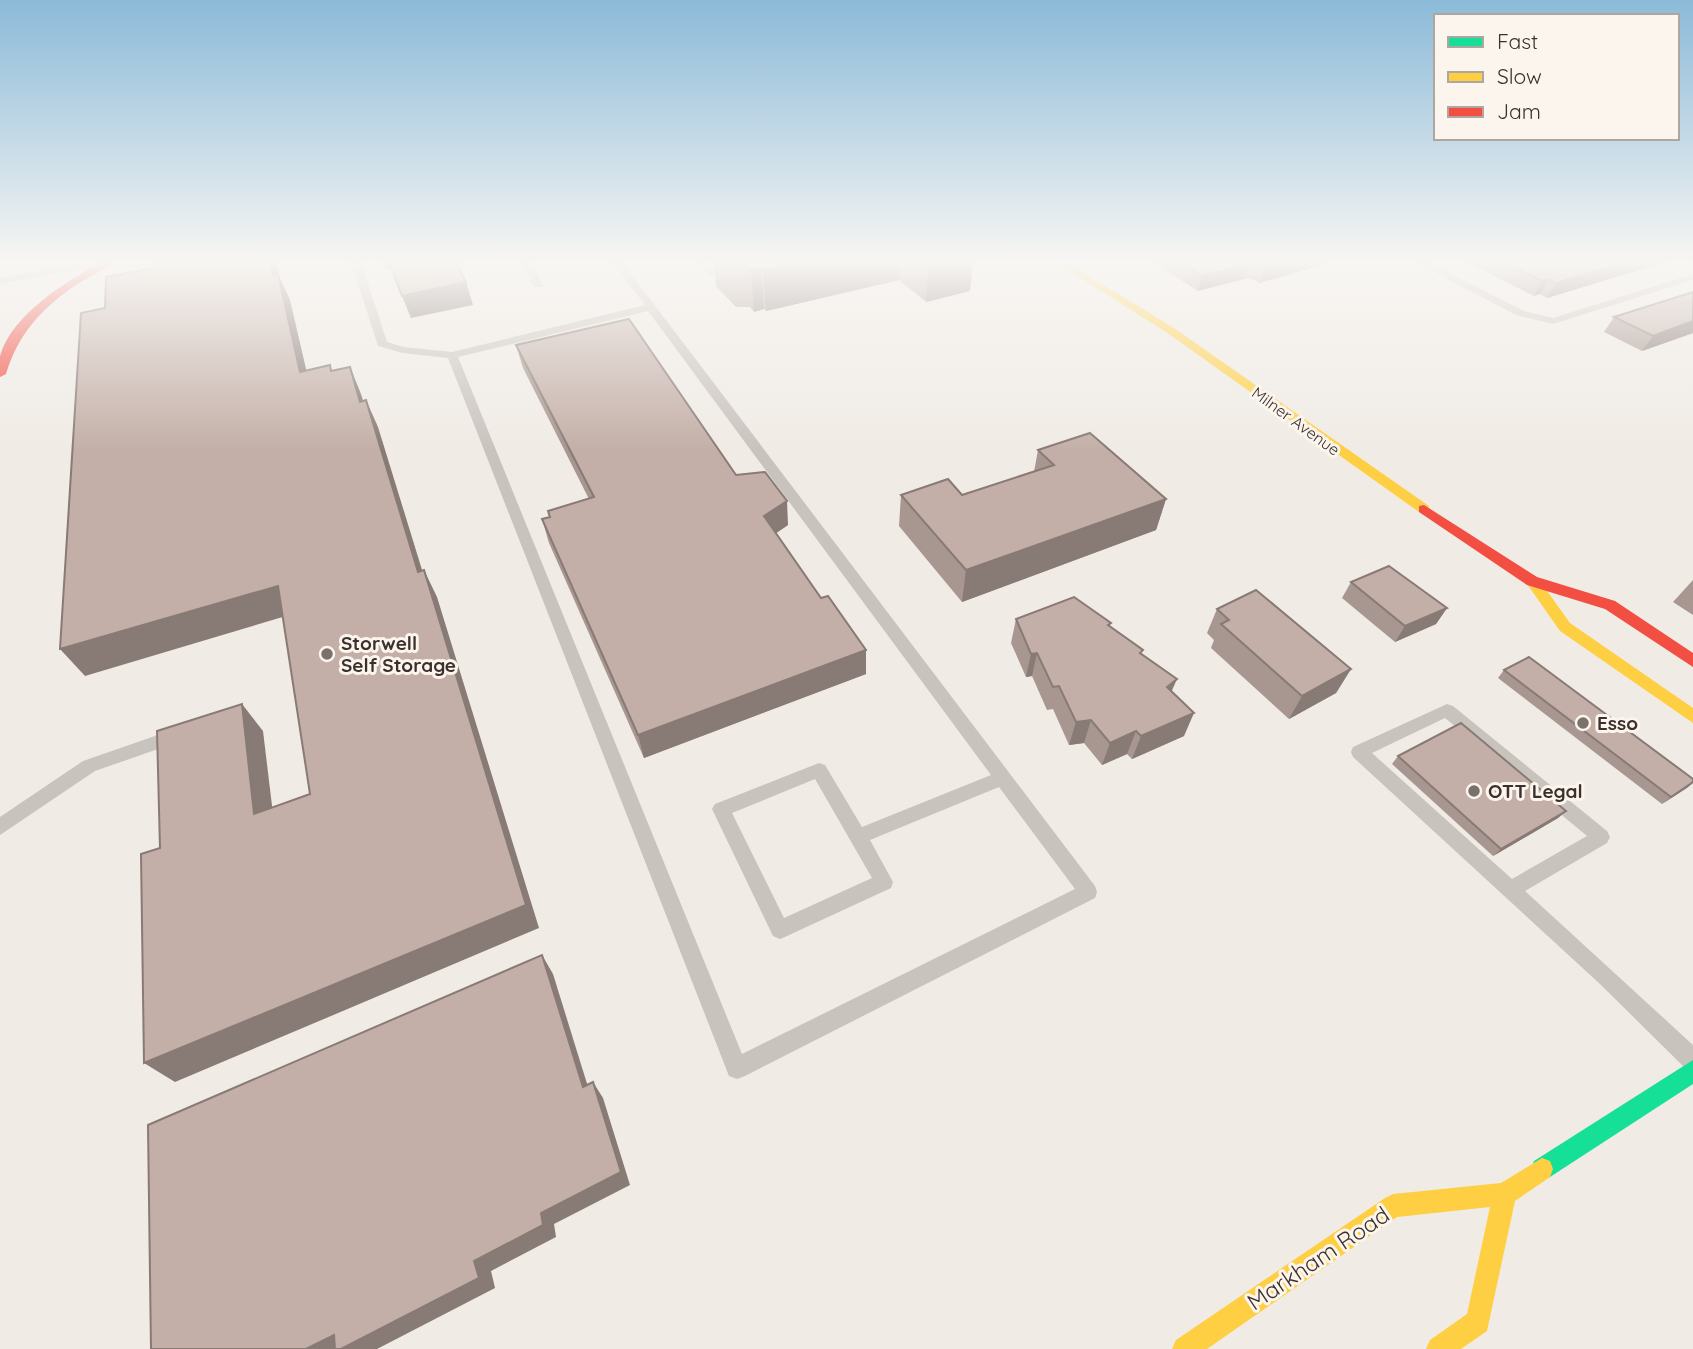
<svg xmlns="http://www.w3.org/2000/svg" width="1693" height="1349" font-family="Quicksand,sans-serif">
<rect width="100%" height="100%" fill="#f0ebe5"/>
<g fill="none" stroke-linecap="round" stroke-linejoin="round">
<!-- lane -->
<g fill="#c9c3be" fill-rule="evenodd">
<path d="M351,262h10l26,80 17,5 48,5 193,-47 -33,-43h10l473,624 2,6 -2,6 -350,178 -8,3 -8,-3 -281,-718 -45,-5 -25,-7zM648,311l343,464 -129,52 -37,-62 -6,-2 -104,41 -3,5 61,127 7,3 7,-3 104,-48 2,-6 -23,-42 129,-53 76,102 -333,165 -284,-697zM815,779l57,99 -88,40 -52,-105z"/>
<polygon points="521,262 531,262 543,285 542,287 534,287"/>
<polygon points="697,262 707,262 718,274 709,276"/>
<polygon points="1415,262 1427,262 1524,311 1553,318 1693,274 1693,280 1553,324 1516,315"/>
<polygon points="99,264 104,267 102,269 68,271 0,284 0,278 68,265"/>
<path d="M1447,704l6,2 154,125 3,6 -3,6 -82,48 168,154v26l-8,-3 -85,-84 -247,-227 -2,-5 2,-5zM1445,718l142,118 -75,43 -140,-126z"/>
<polygon points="178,728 184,730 186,735 184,740 95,771 0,835 0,817 83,761"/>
</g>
<!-- fast -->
<polygon fill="#16e098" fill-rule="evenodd" points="1693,1060 1693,1084 1550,1177 1542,1180 1534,1177 1531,1169 1534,1161"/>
<!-- slow -->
<g fill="#ffcf43" fill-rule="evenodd">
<polygon points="1055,262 1066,262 1174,328 1429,506 1429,512 1419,512 1166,332"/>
<polygon points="1532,576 1537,577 1570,623 1693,708 1693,723 1560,631 1525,581"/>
<polygon points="1542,1158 1550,1161 1553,1169 1550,1177 1515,1201 1487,1331 1461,1349 1426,1349 1430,1340 1467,1314 1490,1207 1397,1217 1207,1349 1172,1349 1176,1340 1385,1198 1393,1194 1501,1183"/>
</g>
<!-- jam -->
<g fill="#f24e42" fill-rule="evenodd">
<path d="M102,262h12c-11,9 -26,15 -38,23 -34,23 -58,49 -70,89l-6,3c0,-6 0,-15 0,-21 12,-42 67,-75 102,-94z"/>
<polygon points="1424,505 1537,577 1615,601 1693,653 1693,667 1605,609 1527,585 1419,512 1419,506"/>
</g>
</g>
<!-- wall -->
<g fill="#a89690">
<polygon points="714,262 973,262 970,291 926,302 899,280 766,311 764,309 754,312 750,307 736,307 716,286"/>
<polygon points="1153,262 1324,262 1323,265 1259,283 1252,279 1244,279 1198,291"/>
<polygon points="1467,262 1665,262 1547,298 1540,294 1534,296"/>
<polygon points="1693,292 1693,333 1642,351 1604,332 1614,317"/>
<polygon points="516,345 736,475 788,525 776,533 821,598 866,650 866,674 644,758 549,543 542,519 549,517 548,511 589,499 523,368"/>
<polygon points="1038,450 1166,499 1156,530 962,602 899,526 901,495 962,495 1034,472"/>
<polygon points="1693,580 1693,615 1673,602"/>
<polygon points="1351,582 1447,608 1436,624 1395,642 1342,598"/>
<polygon points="1217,609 1351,669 1336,693 1289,719 1211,648 1214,640 1207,633"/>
<polygon points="1016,619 1111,623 1110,626 1142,654 1172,691 1184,736 1132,759 1127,754 1102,765 1084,743 1069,745 1053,709 1047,710 1032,676 1026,677 1011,643"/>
<polygon points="1504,670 1693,783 1662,804 1498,678"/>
<polygon points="1398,756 1566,811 1558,818 1493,856 1392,764"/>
</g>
<!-- shaded-wall -->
<g fill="#887a75">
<polygon points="270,262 276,262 280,278 290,300 313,399 300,372"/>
<polygon points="383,262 389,262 391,268 386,269"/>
<polygon points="803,262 900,262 899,280 766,311 763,270"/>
<polygon points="929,262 973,262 970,291 926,302"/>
<polygon points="1287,262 1324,262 1323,265 1259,283 1264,268"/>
<polygon points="1626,262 1665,262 1547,298 1556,283"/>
<polygon points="1248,264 1244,279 1198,291 1202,276"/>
<polygon points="761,268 764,309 754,312 751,271"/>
<polygon points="1548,279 1540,294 1534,296 1542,281"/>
<polygon points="466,282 473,305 411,318 402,296"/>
<polygon points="1693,321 1693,333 1642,351 1653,336"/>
<polygon points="350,367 361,394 372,429 360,402"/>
<polygon points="366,400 378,427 431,599 418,572"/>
<polygon points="1166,499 1156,530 962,602 966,570"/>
<polygon points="787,501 788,525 766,540 764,516"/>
<polygon points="424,570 437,597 539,928 175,1082 144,1063 526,905"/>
<polygon points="278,586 296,613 85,676 60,649"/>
<polygon points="1447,608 1436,624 1395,642 1405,626"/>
<polygon points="866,650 866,674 644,758 638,735"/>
<polygon points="1037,653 1032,676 1026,677 1031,654"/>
<polygon points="1351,669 1336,693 1289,719 1302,696"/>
<polygon points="1177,679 1167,702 1167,687"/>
<polygon points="242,704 263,731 276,839 254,814"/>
<polygon points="1194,713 1184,736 1132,759 1141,736"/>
<polygon points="1091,720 1084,743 1069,745 1076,722"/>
<polygon points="1136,731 1127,754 1102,765 1110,743"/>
<polygon points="1693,783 1687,788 1662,804 1671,797"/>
<polygon points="1566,811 1558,818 1493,856 1501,849"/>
<polygon points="542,955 553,974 593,1103 583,1087"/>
<polygon points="593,1082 603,1098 630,1185 554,1224 556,1237 491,1271 495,1288 377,1349 306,1349 474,1261 541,1213"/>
</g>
<!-- building -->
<g fill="#c3afa7" stroke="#887a75" stroke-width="2">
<polygon points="157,262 270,262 273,275 278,274 300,372 330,365 331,371 350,367 360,402 366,400 418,572 424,570 526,905 144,1063 141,854 160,848 157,731 242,704 254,814 310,794 278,586 60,649 81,313 105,308 106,277 157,267"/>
<polygon points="389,262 456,262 466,282 402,296"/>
<polygon points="728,262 803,262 763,270 761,268 751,271 747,266 733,267"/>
<polygon points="1180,262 1287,262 1264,268 1257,264 1248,264 1202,276"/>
<polygon points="1504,262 1626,262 1556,283 1548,279 1542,281"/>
<polygon points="1693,292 1693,321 1653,336 1614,317"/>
<polygon points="629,319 736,475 765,472 787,501 764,516 821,598 828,596 866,650 638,735 542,519 550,517 548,511 594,497 516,345"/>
<polygon points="1090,433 1166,499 966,570 901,495 948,479 962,495 1054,465 1038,450"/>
<polygon points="1389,566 1447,608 1405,626 1351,582"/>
<polygon points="1256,590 1351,669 1302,696 1221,624 1229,620 1217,609"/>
<polygon points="1074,597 1111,623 1108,625 1143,650 1140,653 1177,679 1167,687 1194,713 1141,736 1136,731 1110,743 1091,720 1076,722 1059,686 1053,687 1037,653 1031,654 1016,619"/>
<polygon points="1529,657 1693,779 1693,782 1671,797 1504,670"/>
<polygon points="1461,723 1566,811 1501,849 1398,756"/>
<polygon points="542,955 583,1087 593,1082 621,1172 541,1213 543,1225 474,1261 479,1278 341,1349 335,1349 334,1335 306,1349 151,1349 148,1125"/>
</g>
<!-- sky -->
<linearGradient id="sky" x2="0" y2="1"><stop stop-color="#8bbad8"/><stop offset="0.58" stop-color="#f8f6f3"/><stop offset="1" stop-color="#f8f6f3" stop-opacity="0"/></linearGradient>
<rect width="1693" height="451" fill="url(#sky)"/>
<!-- markers -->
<g fill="#7a716c" stroke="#fbf5ee" stroke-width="2.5">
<circle cx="327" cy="654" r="7"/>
<circle cx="1583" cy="723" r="7"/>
<circle cx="1474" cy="791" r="7"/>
</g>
<g text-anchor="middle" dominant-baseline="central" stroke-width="6" stroke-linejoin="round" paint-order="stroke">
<!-- far-street labels -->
<g font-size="16" fill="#3b302b" stroke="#fbf5ee">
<text transform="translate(1296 421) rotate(36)">Milner Avenue</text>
</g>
<!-- poi labels -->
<g font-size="19" font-weight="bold" fill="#3b302b" stroke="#fbf5ee" text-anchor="start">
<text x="341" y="643">Storwell<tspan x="341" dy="22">Self Storage</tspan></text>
<text x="1597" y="723">Esso</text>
<text x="1488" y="791">OTT Legal</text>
</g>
<!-- near-street labels -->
<g font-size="23" fill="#3b302b" stroke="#fbf5ee">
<text transform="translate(1318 1258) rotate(-34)">Markham Road</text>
</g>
</g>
<!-- legend -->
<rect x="1434" y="14" width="245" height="126" fill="#fbf5ee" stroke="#aea6a0" stroke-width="2"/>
<rect x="1448" y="37" width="35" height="10" fill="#16e098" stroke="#aea6a0" stroke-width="2"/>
<text x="1497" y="49" font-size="21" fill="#3b302b">Fast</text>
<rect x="1448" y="72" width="35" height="10" fill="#ffcf43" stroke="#aea6a0" stroke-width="2"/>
<text x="1497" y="84" font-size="21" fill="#3b302b">Slow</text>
<rect x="1448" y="107" width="35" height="10" fill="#f24e42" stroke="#aea6a0" stroke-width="2"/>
<text x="1497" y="119" font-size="21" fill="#3b302b">Jam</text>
</svg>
